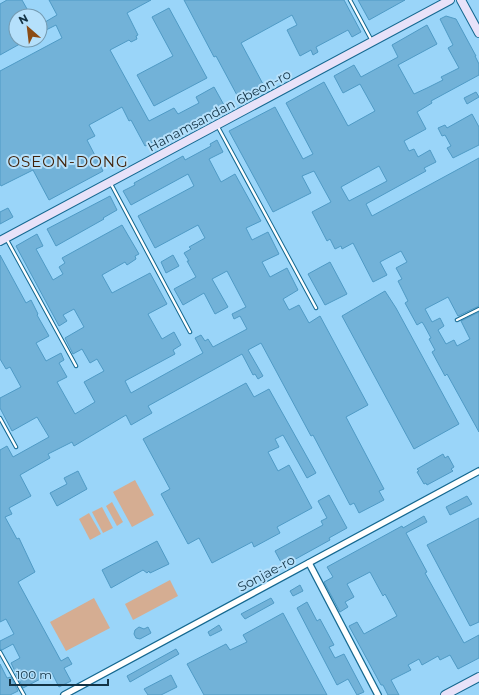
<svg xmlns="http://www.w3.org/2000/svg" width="479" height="695" font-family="Montserrat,sans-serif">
<rect width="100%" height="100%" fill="#9ad5f9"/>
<!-- green -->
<g fill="#d5ad92">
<polygon points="135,480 154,515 132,527 113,492"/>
<polygon points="112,502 123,522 117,526 106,506"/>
<polygon points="102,507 113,528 103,533 92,512"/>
<polygon points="89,513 101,534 90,540 79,519"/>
<polygon points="170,580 178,596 133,620 125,604"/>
<polygon points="94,598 110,628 66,651 50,622"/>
</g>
<!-- building -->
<g fill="#72b2d8" stroke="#4f9ac5" fill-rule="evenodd">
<polygon points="7,0 22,0 31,16 16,16 16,40 27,40 0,55 0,4"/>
<polygon points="49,0 151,0 127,13 138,35 136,36 137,39 131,42 129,40 110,50 149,121 174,108 178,114 199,103 196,97 214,87 224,105 145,146 131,120 129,121 122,107 89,125 95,136 87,140 103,171 49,200 33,170 1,186 0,184 0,71 62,38 56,25 40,33 40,25 57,15"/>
<polygon points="184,0 344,0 361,32 352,37 348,30 316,47 318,52 313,55 311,50 300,56 287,30 297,25 292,15 241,43 263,84 238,97 216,56 214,57"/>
<polygon points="358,0 405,0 369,20"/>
<polygon points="169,8 207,78 154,106 137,75 173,56 152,17"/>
<path d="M446,16l10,3 20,37h-1l4,8v11l-48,26 1,2 -15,9 9,17 -22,12 5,10 5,-2 4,8 12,-7 6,12 -12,6 2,3 -60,33 6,12 107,-58v148l-21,10 -10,-19 -23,12 7,13 8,-4 4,8 -6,4 8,14 8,-4 3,6 13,-7 -9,-18 18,-9v120l-32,-58 -2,2 -13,-24 3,-2 -6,-11 2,-1 -7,-13 -2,-3 -5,3 -12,-22 3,-2 -10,-20 4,-2 -6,-11 11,-6 -6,-11 -21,11 7,13 -14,7 -20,-39 -11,6 -1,-3 -6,3 -5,-10 -3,2 -15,-29 19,-10 -17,-31 -12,5 9,17 -38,19 -44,-81 46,-24 28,52 10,-5 -27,-51 38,-21 24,44 27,-15 -15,-27 -17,9 -9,-17 20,-11 7,12 37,-20 -6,-12 35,-20 10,19 -39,21 16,29 13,-6 16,-8 -2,-3 18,-9 -11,-20 5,-3 -13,-26zM379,166l8,15 -38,20 -8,-14z"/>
<polygon points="476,92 479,97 467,104 464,98"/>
<polygon points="472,114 479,127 479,145 453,158 447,148 451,146 445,135 442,136 438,128 445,125 447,128"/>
<polygon points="217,140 223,152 209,159 221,182 235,174 261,221 246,228 252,240 268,232 279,254 262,262 270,277 287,268 298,290 283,299 289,310 299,305 309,323 320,316 368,405 346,417 384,489 379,491 384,500 359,513 354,503 350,505 313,435 311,436 261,343 248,350 263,376 258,379 255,374 253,375 242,354 148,406 152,413 131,425 126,415 74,446 72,442 48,454 50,458 20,475 31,496 9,508 12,514 5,517 17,539 19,538 35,572 18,582 61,661 68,657 72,664 64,668 71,681 59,687 52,673 23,688 11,663 20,658 13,644 2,650 0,649 0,641 14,634 6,619 0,622 0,450 7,446 13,457 49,437 37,417 12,431 0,408 0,398 21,387 10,367 6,369 0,359 0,255 26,303 31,300 38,314 37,315 49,336 36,343 46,361 61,353 64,360 59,363 67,377 57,382 75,414 95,402 84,382 104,371 97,359 90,363 82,349 73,354 65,338 84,327 74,309 63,315 67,321 59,326 16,246 37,234 43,246 36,249 53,280 63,274 59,267 65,263 62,258 122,225 139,254 135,256 136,259 127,265 125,262 102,275 112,293 150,273 167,304 148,314 149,316 162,339 174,332 181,345 173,350 175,354 125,381 131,393 203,353 195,338 201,335 205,341 208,339 213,347 247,329 240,316 234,319 232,314 246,307 227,271 212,279 228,307 215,314 204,293 183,305 174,289 196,277 187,261 189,261 184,253 191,249 189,247 205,238 198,225 155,248 138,216 194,186 188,174 131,205 123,191 135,185 134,183 183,156 185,160 211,146 210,144"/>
<polygon points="110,196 117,210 103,218 104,219 56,246 47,229"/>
<polygon points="8,208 13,217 0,224 0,212"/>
<polygon points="173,255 179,266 166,273 161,262"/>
<polygon points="330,262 347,294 325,305 308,274"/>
<polygon points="385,291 396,308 459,424 414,449 342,316"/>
<polygon points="246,383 254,397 269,389 316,473 307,478 283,435 275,439 279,447 268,452 278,471 289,465 312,508 277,527 280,533 254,547 252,542 212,563 199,538 188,544 161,494 170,489 143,439"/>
<polygon points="443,454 445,458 448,456 454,467 451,469 453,471 427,485 426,483 424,484 417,472 419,471 417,469"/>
<polygon points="78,471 87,489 57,506 50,493 67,484 64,478"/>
<polygon points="329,495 347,528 329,538 330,540 283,566 275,551 323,525 321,521 327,518 318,501"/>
<polygon points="467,496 472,504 450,515 446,507"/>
<polygon points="424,516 427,522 406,533 427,572 425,573 464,643 479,635 479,658 458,669 450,655 440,660 438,656 422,665 419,659 408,665 411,670 391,680 399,695 388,695 383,685 381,685 349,626 357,622 364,634 397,616 385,594 383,596 370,572 347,584 354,597 345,602 348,607 340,612 324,582 333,577 327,567 402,526 403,528"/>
<polygon points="479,518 479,622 470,626 427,545"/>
<polygon points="157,541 169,564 150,573 149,571 147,573 143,570 111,588 102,570"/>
<polygon points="300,585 303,591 293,596 290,591"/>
<polygon points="271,598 274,603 245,619 241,614"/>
<polygon points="307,602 317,621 320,619 334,645 329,647 335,658 344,654 364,692 357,695 348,679 337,685 297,608"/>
<polygon points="283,613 327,695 204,695 187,664 226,644 230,650 247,642 243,635"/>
<polygon points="219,625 222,630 210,636 208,632"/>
<polygon points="139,627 144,629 148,627 151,633 140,639 136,638 134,634 135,630"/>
<polygon points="176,649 179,654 130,682 127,676"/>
<polygon points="0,664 7,678 11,677 18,691 10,695 0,695"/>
<polygon points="171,675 177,687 161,695 148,695 144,689"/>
</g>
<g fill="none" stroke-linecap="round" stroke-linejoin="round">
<!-- lane casing -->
<g stroke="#146890" stroke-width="4.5">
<g id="lane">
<polyline points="350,0 372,41"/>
<polyline points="218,127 316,308"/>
<polyline points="111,184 190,332"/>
<polyline points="7,240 76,366"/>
<polyline points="457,320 479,309"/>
<polyline points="0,418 16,447"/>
<polyline points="0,652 24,695"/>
</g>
</g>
<!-- street casing -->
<g stroke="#146890" stroke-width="8">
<g id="street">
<polyline points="309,563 378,695"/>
<polyline points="64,695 479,471"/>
</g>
</g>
<!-- secondary casing -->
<g stroke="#146890" stroke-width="10">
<g id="secondary">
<polyline points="461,0 479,33"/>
<polyline points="0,241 450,0"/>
<polyline points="445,695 479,677"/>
</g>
</g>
<!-- lane -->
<use href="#lane" stroke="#fff" stroke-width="2.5"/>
<!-- street -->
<use href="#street" stroke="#fff" stroke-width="5.5"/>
<!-- secondary -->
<use href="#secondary" stroke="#e8e2f9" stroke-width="8"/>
</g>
<g text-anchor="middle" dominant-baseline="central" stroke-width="4" stroke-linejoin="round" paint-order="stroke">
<!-- street labels -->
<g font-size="13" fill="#133345" stroke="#b5e0fb">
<text transform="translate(219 110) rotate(-28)">Hanamsandan 6beon-ro</text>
<text transform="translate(266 573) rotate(-28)">Sonjae-ro</text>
</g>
<!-- quarter labels -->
<g font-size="15" letter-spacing="1" fill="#412209" stroke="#b5e0fb">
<text x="68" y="161">OSEON-DONG</text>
</g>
</g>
<!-- north arrow -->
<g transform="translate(28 28) rotate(332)"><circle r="19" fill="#b5e0fb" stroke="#749bb2"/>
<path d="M0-3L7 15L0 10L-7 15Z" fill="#8b4b14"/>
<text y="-6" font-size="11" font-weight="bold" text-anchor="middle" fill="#133345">N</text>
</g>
<!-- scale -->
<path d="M10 679v6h98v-6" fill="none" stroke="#133345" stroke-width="2"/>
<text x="16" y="679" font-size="12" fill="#133345" stroke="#b5e0fb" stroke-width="3" paint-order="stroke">100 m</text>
</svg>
